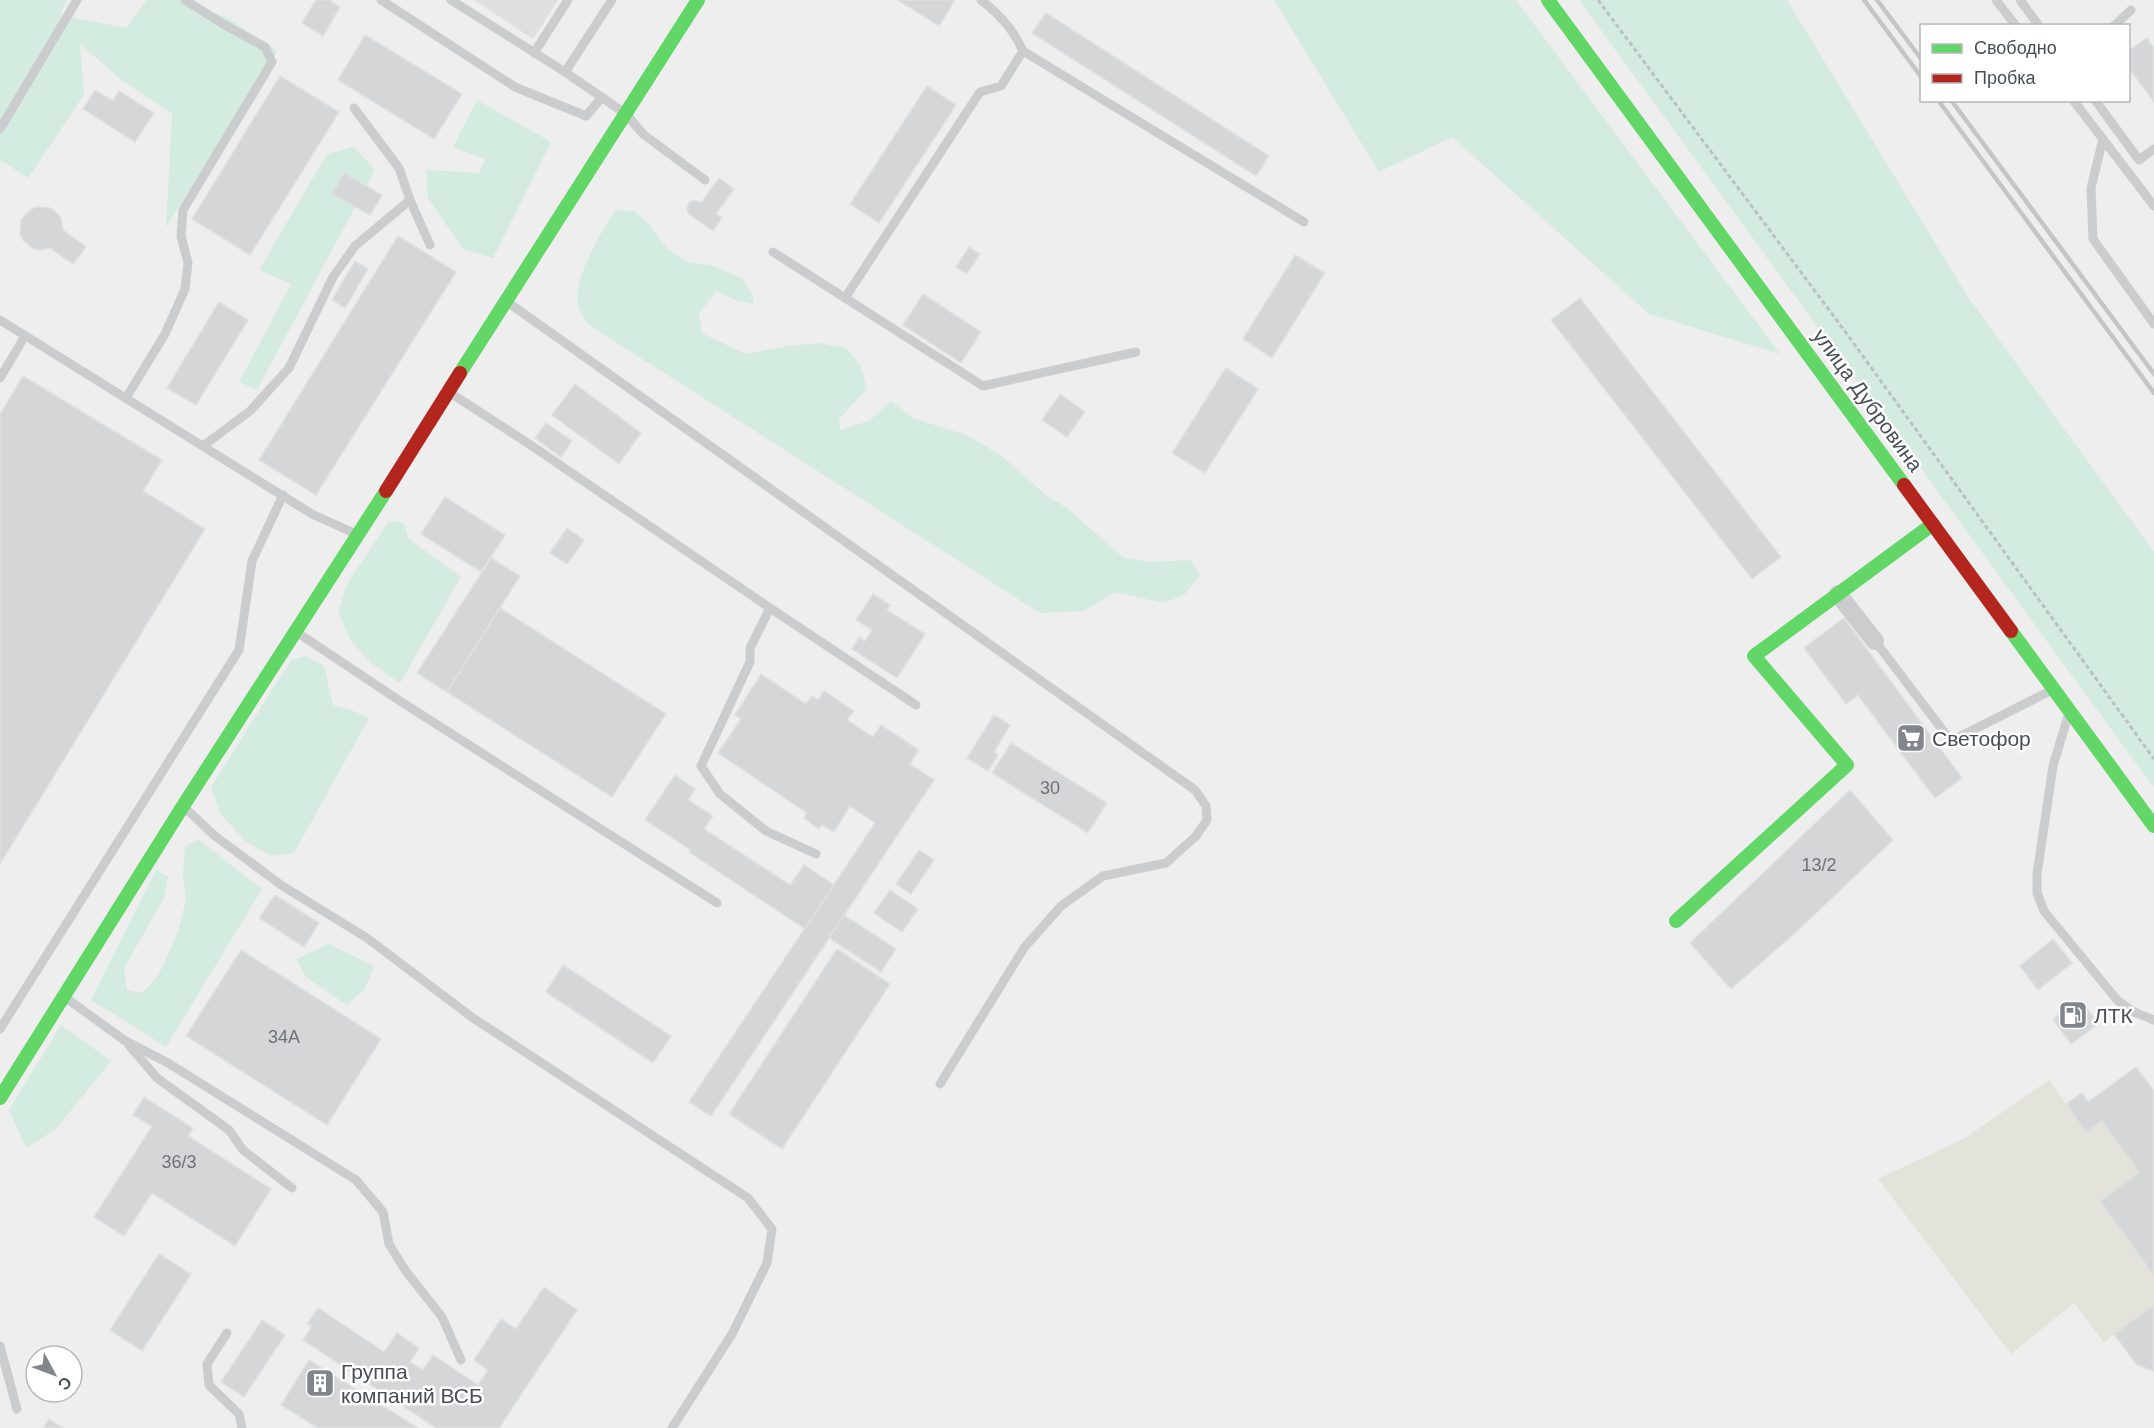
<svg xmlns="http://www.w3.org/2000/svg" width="2154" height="1428" font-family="Arial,sans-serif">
<rect width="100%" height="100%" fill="#eee"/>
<!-- commercial -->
<polygon fill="#e3e2db" points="2136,1067 2154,1091 2154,1371 2146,1370 2136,1364 2114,1334 2104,1343 2074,1303 2011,1354 1878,1179 1965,1138 2049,1080 2066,1104 2082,1093 2089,1102"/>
<!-- education -->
<polygon fill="#e0dfdf" points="474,0 558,0 533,39"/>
<!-- green -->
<g fill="#d4ebe0">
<polygon points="0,0 67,0 60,15 126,28 147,0 180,0 228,18 277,51 166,227 172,114 124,82 80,44 84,95 28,178 0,160"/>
<polygon points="1274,0 1516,0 1780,354 1649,314 1452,137 1379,172"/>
<polygon points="1579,0 1787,0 1968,297 2154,552 2154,788"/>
<polygon points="477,100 551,142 493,258 463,249 428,198 426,170 479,173 485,159 453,147"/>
<polygon points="354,147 375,170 257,390 239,382 291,284 259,270 327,154"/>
<path d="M615,210l19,1 13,11 20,26 20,14 24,3 31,13 11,17v9l-16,-3 -21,-10 -17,23 3,19 43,21 43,-8 31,-3 27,5 14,17 7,24 -28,30 1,11 29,-9 22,-20 22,17 56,18 34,21 44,39 20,12 57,50 26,4 40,-2 10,15 -16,20 -21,8 -48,-11 -31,19 -44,2 -451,-288c-3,-5 -10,-13 -11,-20 -4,-30 22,-70 37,-95z"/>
<polygon points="389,521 404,523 408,538 461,577 400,683 371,663 351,641 338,612 347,584"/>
<polygon points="306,656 324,666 333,705 351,710 369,718 294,853 271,856 245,841 220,813 211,787 291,660"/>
<polygon points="198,839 262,889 166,1047 91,1000 156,870 168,877 164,898 124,968 127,990 142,993 158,976 177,935 186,899 183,873 185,847"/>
<polygon points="329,944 374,966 365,989 347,1005 306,977 296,959"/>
<polygon points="61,1025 111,1061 56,1129 26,1148 9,1110"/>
</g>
<!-- building -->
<g fill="#d5d6d8" stroke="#dfe0e1" stroke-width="1.5">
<polygon points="316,0 329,0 340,7 323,36 302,23"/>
<polygon points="898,0 955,0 939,26"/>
<polygon points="1046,13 1269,156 1256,176 1032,33"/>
<polygon points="365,35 462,94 434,139 338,80"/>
<polygon points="2147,38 2154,48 2154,102 2128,67 2128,51"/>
<polygon points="280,76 339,112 250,255 192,219"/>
<polygon points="927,86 956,105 879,223 850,204"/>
<polygon points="95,90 113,101 119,91 154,113 135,142 83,109"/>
<polygon points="344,173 382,195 370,215 332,194"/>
<polygon points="719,178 734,189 716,214 722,218 713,231 688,213 687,208 689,203 695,200 701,203"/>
<polygon points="36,207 50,208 56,212 61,218 63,230 86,247 73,264 50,248 41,250 34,249 23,240 20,234 21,220 30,210"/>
<polygon points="398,236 456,272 316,495 259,460"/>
<polygon points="969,247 980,254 967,274 956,267"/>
<polygon points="1295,255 1325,273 1272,358 1243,339"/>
<polygon points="355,261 368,269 345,308 332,300"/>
<polygon points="923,294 981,332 961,363 903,325"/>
<polygon points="1580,298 1781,557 1752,579 1551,320"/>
<polygon points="219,302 248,320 196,405 167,388"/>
<polygon points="1226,368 1258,389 1205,473 1172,453"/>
<polygon points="23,376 162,460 143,491 205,529 0,864 0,414"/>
<polygon points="575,384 641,433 619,464 552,415"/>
<polygon points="1060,394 1085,412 1067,437 1042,420"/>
<polygon points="546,423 572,441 561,457 535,438"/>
<polygon points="445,497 505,535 481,572 421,534"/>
<polygon points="567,528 584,540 567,564 550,553"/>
<polygon points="491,558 520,576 447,692 417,673"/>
<polygon points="873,594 890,605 887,610 925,634 897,678 852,649 859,637 865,641 872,630 856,620"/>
<polygon points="500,608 666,714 612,797 447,692"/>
<polygon points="1844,618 1962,778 1935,798 1858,695 1846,704 1804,648"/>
<polygon points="761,674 806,704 812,696 818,700 824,691 854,711 847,720 873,737 881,725 919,750 910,764 934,780 711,1116 689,1102 875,823 850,806 834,832 822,825 819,829 804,818 807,813 718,753 741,719 735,715"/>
<polygon points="994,715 1010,725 994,752 998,755 988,771 967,758"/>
<polygon points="1011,743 1107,803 1088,833 992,773"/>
<polygon points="675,775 695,789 688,800 713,816 704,829 790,885 804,865 834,885 805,929 689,852 691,850 645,820"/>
<polygon points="1850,790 1893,840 1794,934 1731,989 1690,943"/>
<polygon points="919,850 934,860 911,894 896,884"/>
<polygon points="890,890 918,909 902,932 874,913"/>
<polygon points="275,895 319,923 304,947 259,918"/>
<polygon points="844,915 896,949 881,972 829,938"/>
<polygon points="2053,939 2072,963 2038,990 2020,966"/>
<polygon points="837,949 890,984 782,1149 729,1114"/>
<polygon points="241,950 381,1039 327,1125 186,1036"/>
<polygon points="563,965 671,1036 653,1063 546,992"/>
<polygon points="2081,1000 2098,1024 2071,1044 2053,1019"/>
<polygon points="2136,1067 2154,1091 2154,1276 2100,1201 2139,1172 2102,1121 2086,1132 2066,1104 2082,1093 2088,1102"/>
<polygon points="144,1097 193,1128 188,1136 271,1189 235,1246 152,1193 124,1236 94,1217 152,1126 133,1115"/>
<polygon points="159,1254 191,1274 142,1351 110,1330"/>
<polygon points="544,1287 577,1310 499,1428 436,1428 303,1340 312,1326 307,1324 318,1308 384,1352 397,1333 419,1348 410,1362 423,1370 433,1355 478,1385 488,1370 474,1360 501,1319 516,1329"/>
<polygon points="2154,1305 2154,1371 2153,1371 2136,1364 2114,1334"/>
<polygon points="262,1320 285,1335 244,1397 221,1382"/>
<polygon points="309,1360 418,1428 318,1428 281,1405"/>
<polygon points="49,1419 63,1428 43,1428"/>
</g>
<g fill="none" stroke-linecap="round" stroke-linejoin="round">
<!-- path -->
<polyline stroke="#b8c2c0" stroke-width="3" stroke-dasharray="4.5 3" stroke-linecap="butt" points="1598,0 1844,330 2154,759"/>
<!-- lane -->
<g stroke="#caccce" stroke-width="9">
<polyline points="381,0 515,87 586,116 602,97"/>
<polyline points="451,0 565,72 626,114 643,134 705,180"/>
<polyline points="1996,0 2016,26"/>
<polyline points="2020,0 2039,26"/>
<polyline points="2114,26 2131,10"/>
<polyline points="1023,51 1304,222"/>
<polyline points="534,53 568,0"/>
<polyline points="565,72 612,0"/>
<polyline points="2073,100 2154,206"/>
<polyline points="2095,100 2139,160 2154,149"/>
<polyline points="354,108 399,168 410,200 430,245"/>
<polyline points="0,129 77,0"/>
<polyline points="2103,139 2091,188 2093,239 2154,324"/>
<polyline points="773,252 983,386 1136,352"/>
<path d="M845,298l135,-206 21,-6 22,-35c-10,-22 -23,-36 -42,-51"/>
<polyline points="506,301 1195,790 1206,806 1207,820 1196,836 1166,863 1103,876 1061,906 1024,948 940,1084"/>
<polyline points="0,320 312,514 356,534"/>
<polyline points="0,378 25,336"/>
<polyline points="449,392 532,446 770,608 750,648 750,662 701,766 720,794 766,831 816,854"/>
<polyline points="126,398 165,334 185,289 188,263 181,236 183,210 272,62 265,47 223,24 185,0"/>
<polyline points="203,446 250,411 289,368 333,277 355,246 410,200"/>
<polyline points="770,608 916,705"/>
<polyline points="298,633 400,701 717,903"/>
<polyline points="1875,641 1951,741 2052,690"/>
<polyline points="2068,716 2053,766 2037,874 2037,893 2044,911 2118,1001 2134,1012 2154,1020"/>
<polyline points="184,807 215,836 281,885 367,938 473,1018 748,1198 772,1229 767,1263 732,1334 672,1428"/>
<polyline points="66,998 124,1040 168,1063 356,1180 383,1212 389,1244 405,1270 442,1317 461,1360"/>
<polyline points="0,1029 239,650 252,561 283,495"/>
<polyline points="128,1044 157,1078 229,1130 243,1150 292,1188"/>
<polyline points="227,1333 207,1364 209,1385 239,1414 242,1428"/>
<polyline points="0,1346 17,1409"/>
</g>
<!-- street -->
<polyline stroke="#caccce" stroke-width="18" points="1838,594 1875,641"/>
<!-- fast -->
<g stroke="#63d668" stroke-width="14">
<polyline points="1548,0 1904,485"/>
<polyline points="460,373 698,0"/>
<polyline points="2011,631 2154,826"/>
<polyline points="1676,921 1847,765 1754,656 1933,524"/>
<polyline points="0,1098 183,806 386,491"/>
</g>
<!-- jam -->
<g stroke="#b3261e" stroke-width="14">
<polyline points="1904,485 2011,631"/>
<polyline points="386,491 460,373"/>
</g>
<!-- rail -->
<g stroke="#c4c5c7" stroke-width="4.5">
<polyline points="1864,0 1922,78"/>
<polyline points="1877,0 1922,60"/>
<polyline points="1938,100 2154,393"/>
<polyline points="1951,100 2154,374"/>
</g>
</g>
<!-- icons -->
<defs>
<g id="supermarket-square" transform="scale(1.5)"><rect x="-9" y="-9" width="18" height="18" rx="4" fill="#81868c" stroke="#fff"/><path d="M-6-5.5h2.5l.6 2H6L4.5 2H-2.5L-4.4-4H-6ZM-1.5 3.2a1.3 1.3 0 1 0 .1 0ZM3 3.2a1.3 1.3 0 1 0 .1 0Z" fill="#fff"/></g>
<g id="fuel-square" transform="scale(1.5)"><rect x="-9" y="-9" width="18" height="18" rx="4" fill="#81868c" stroke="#fff"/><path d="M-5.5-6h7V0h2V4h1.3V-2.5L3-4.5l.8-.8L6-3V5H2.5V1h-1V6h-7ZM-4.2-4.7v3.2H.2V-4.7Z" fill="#fff"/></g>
<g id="building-square" transform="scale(1.5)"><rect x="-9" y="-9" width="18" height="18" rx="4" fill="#81868c" stroke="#fff"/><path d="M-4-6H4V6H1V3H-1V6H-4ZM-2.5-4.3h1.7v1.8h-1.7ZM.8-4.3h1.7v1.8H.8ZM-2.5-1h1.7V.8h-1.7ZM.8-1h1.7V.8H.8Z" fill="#fff"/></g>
</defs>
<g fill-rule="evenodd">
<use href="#supermarket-square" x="1911" y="738"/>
<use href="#fuel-square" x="2073" y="1015"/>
<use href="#building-square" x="320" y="1383"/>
</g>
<g text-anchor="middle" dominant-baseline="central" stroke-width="5" stroke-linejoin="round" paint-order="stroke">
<!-- number labels -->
<g font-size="18" fill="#6c7279">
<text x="1050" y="788">30</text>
<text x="1819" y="865">13/2</text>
<text x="284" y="1037">34А</text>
<text x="179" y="1162">36/3</text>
</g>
<!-- street labels -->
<g font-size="21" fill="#474e58" stroke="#fff">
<text transform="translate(1868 400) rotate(54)">улица Дубровина</text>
</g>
<!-- poi labels -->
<g font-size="21" fill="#474e58" stroke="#fff" text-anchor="start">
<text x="1932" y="738">Светофор</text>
<text x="2094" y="1015">ЛТК</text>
<text x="341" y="1371">Группа<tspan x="341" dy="24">компаний ВСБ</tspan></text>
</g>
</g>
<!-- legend -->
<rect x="1920" y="24" width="210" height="78" fill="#ffffff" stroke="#b5b8bc" stroke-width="1.5"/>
<rect x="1932" y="44" width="30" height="9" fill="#63d668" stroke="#b5b8bc" stroke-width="1.5"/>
<text x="1974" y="54" font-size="18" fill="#474e58">Свободно</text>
<rect x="1932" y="74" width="30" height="9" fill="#b3261e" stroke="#b5b8bc" stroke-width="1.5"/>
<text x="1974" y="84" font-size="18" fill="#474e58">Пробка</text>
<!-- north arrow -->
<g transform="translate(54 1374) rotate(131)"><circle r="28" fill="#ffffff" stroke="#b5b8bc" stroke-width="1.5"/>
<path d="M0-4.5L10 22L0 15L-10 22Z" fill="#81868c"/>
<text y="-9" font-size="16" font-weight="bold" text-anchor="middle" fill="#474e58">С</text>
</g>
</svg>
